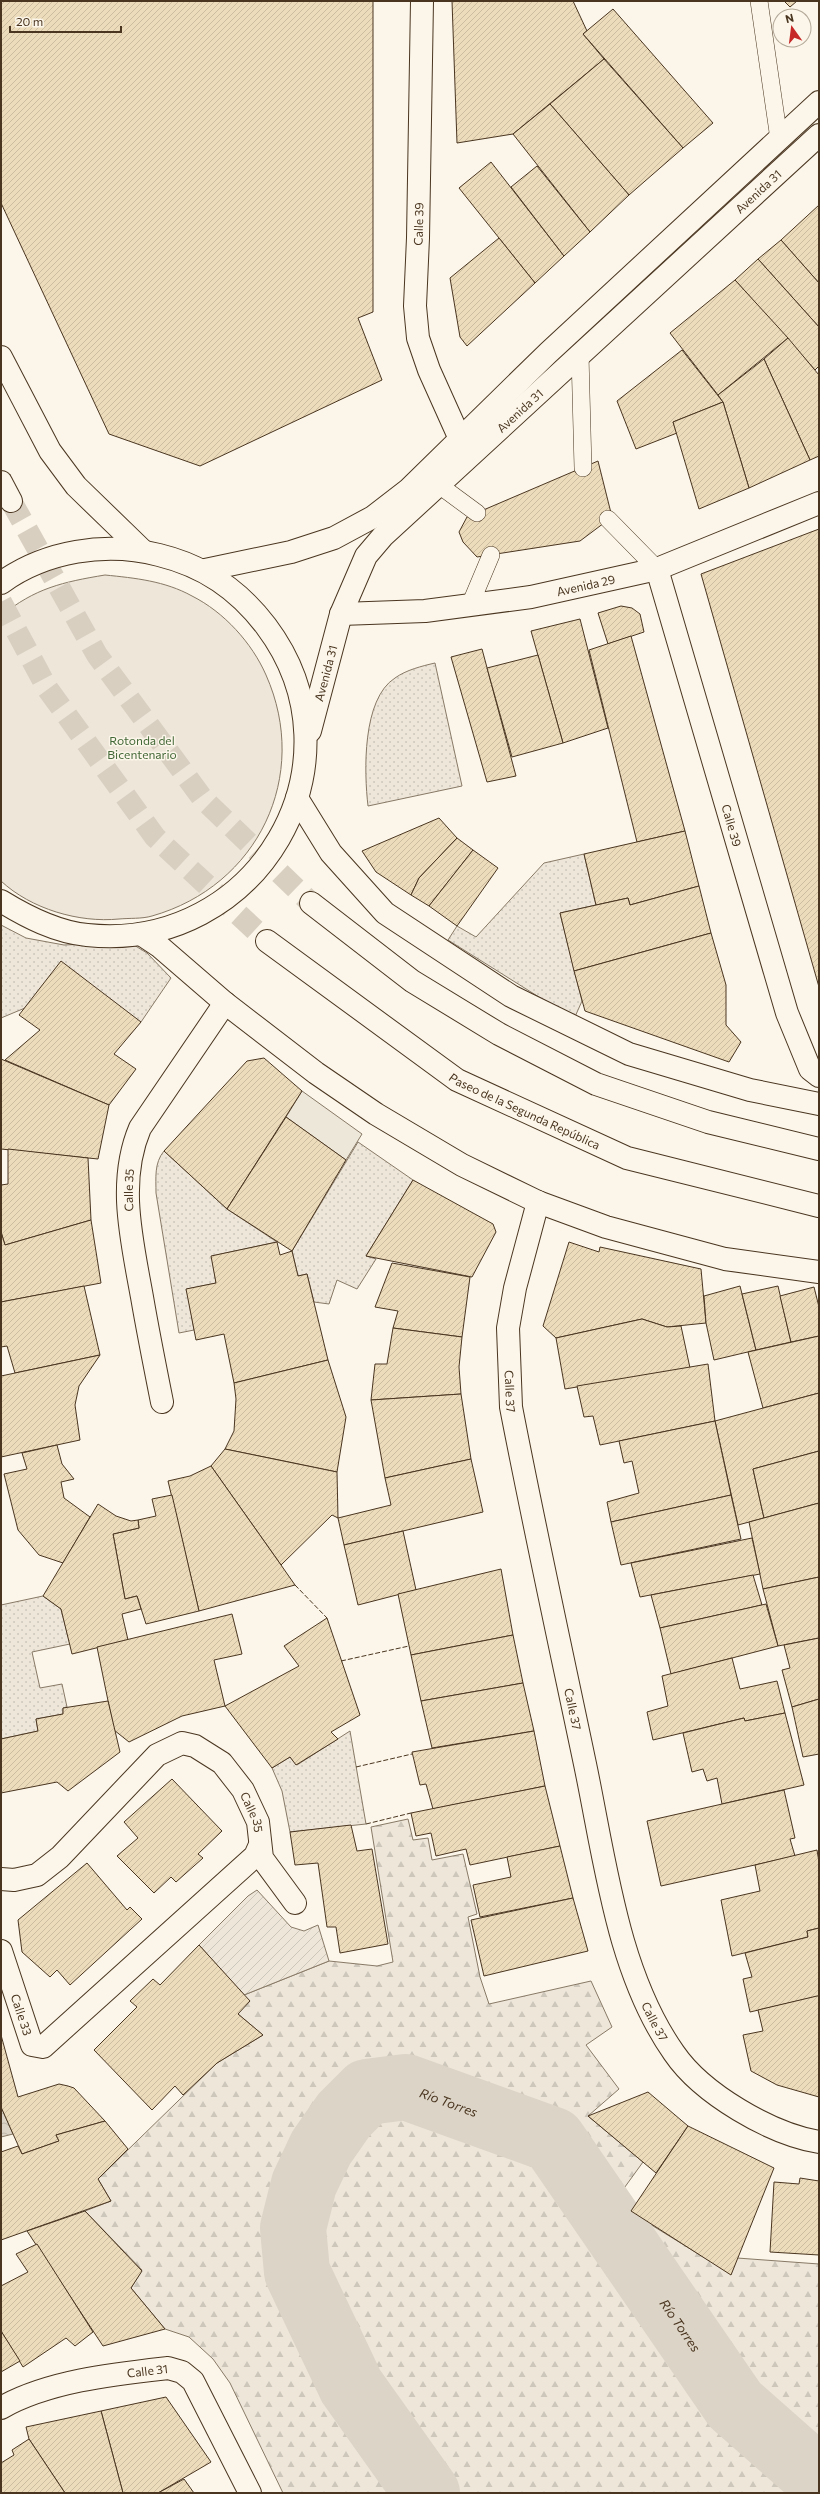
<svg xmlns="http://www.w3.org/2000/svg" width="820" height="2494" font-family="Commissioner,sans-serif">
<defs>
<pattern id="grass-dots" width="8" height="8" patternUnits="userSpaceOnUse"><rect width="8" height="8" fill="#ede6d9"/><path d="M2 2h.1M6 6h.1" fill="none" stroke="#cdc6ba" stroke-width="1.8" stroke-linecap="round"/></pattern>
<pattern id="forest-firs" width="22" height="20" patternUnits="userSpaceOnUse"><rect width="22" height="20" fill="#ede6d9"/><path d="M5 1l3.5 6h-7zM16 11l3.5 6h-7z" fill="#cdc6ba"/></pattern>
<pattern id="garden-furrows" width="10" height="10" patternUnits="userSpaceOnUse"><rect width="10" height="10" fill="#ede6d9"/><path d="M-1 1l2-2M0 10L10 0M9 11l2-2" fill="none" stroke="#cdc6ba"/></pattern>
<pattern id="water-waves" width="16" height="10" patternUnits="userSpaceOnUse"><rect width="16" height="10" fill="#dcd4c6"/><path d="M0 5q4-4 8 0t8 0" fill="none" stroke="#beb7aa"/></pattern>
<pattern id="building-hatch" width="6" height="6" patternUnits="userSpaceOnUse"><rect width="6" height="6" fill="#ecdcbc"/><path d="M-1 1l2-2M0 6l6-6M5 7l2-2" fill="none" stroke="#ccbda1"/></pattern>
</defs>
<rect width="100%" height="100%" fill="#fbf6e9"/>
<!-- grass -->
<g fill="url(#grass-dots)" stroke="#887966">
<path d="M435,663l27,123 -94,20c-4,-34 -6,-107 27,-128 11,-8 27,-12 40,-15z"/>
<polygon points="584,854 596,905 560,913 582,1001 574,1019 448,940 457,926 476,937 544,863"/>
<polygon points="1,925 26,938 64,945 129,942 147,953 171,978 141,1022 25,1008 1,1018"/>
<polygon points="358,1142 413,1180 366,1256 376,1259 357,1289 337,1280 329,1304 314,1302 307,1274 298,1276 292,1251"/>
<path d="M164,1151l63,58 50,33 -65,14 4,27 -29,6 7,41 -15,3 -23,-140c0,-15 -2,-30 8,-42z"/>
<polygon points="43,1596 61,1609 70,1644 32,1652 40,1688 62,1684 67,1707 63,1708 63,1714 36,1719 38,1731 1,1739 1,1605"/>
<polygon points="350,1731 366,1824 290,1832 282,1791 272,1768 290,1757 297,1765"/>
</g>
<!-- forest -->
<polygon fill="url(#forest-firs)" stroke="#887966" points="408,1819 413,1840 428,1838 432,1860 463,1854 477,1914 468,1917 480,1977 489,2004 591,1981 612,2027 586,2045 619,2089 588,2116 643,2162 614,2202 731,2274 737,2258 819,2264 819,2493 283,2493 230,2383 213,2359 189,2337 165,2329 131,2288 142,2270 85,2211 111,2201 98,2179 217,2063 263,2035 238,2014 244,1995 329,1961 377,1966 393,1962 371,1827"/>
<!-- park -->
<path fill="#ede6d9" stroke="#887966" d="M105,575c30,3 60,6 87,21 32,16 60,47 74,79 45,101 -8,211 -114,241 -10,3 -23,2 -33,3 -40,4 -88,-10 -118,-38v-265c34,-28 62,-34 104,-41z"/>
<!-- garden -->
<polygon fill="url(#garden-furrows)" stroke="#887966" points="257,1890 291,1927 304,1931 318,1925 329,1961 244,1995 199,1945 248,1896"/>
<!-- parking -->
<polygon fill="#ede7d9" stroke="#887966" points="302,1091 362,1134 346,1160 286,1117"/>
<!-- water -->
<polygon fill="url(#water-waves)" stroke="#887966" points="1,2107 13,2134 1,2137"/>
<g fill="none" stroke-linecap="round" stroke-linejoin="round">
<!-- river -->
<path stroke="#dcd4c6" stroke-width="66" id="s1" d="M427,2493l-76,-107 -54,-114 -4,-44 11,-44 17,-36 23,-33 23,-23 39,-5 147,53 182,265 84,74"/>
</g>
<!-- building -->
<g fill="url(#building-hatch)" stroke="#4a3520">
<polygon points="1,1 373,1 373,312 358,318 382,380 200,466 109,434 1,203"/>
<polygon points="452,1 573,1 587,31 583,34 604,59 513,134 457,143"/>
<polygon points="784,1 797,1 790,7"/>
<polygon points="613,9 713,123 683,148 583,34"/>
<polygon points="604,59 683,148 629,195 550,104"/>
<polygon points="550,104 629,195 590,232 513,134"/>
<polygon points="491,162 564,256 535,283 459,188"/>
<polygon points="537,166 590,232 564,256 511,187"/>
<polygon points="819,205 819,283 781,240"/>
<polygon points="499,238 535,283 467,346 460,337 450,278"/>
<polygon points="781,240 819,283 819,327 758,259"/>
<polygon points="758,259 819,327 819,366 815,370 735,280"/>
<polygon points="735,280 788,338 718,395 670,333"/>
<polygon points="788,338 819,375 819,456 810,460 764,359"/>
<polygon points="682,350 723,402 673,422 677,433 636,449 617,401"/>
<polygon points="764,359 810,460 749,488 723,402 718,395"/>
<polygon points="723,402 749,488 699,509 673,422"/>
<polygon points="598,461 612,517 580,541 477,557 463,542 459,532 467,517"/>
<polygon points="819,529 819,987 701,574"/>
<polygon points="621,606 632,608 640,614 644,632 608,644 598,613"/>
<polygon points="580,619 608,728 563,743 531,631"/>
<polygon points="631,636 685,831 637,842 589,650"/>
<polygon points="482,649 516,776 487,782 451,657"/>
<polygon points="538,655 563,743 512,757 487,668"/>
<polygon points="439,818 457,838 419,878 411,895 376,872 362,851"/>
<polygon points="685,831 699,886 630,905 628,898 596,905 584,854"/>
<polygon points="457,838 473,850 429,906 411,895 419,878"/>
<polygon points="473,850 498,868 457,926 429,906"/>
<polygon points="699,886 711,933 574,971 560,913 628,898 630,905"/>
<polygon points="711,933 726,985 726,1025 741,1042 729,1062 585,1011 574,971"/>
<polygon points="61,961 141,1022 114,1054 136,1069 109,1105 5,1060 40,1030 19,1015"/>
<polygon points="264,1058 302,1091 227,1209 164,1151 247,1061"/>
<polygon points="1,1059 109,1105 98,1159 1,1149"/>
<polygon points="286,1117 346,1160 292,1251 227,1209"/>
<polygon points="8,1149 88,1158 91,1220 5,1245 1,1232 1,1185 8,1184"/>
<polygon points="413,1180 493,1224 496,1232 472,1277 366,1256"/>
<polygon points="91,1220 101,1283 1,1302 1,1232 5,1245"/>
<polygon points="277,1242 280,1255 292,1251 298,1276 307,1274 328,1360 234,1383 224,1334 196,1340 186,1289 216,1283 211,1256"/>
<polygon points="569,1242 599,1252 600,1247 701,1269 706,1323 667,1327 642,1319 556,1338 543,1326"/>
<polygon points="392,1263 470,1277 462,1337 393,1328 398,1311 375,1307"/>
<polygon points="84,1286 100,1355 15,1373 7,1346 1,1347 1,1302"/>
<polygon points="740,1286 756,1350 714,1360 706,1323 704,1296"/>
<polygon points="778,1286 791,1342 756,1350 742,1294"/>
<polygon points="814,1287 819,1307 819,1336 791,1342 780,1296"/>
<polygon points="642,1319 667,1327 681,1326 690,1368 565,1389 556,1338"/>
<polygon points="393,1328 462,1337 459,1367 461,1394 371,1400 375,1364 387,1364"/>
<polygon points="819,1336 819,1393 763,1408 748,1352"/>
<polygon points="100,1355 79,1386 75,1405 80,1440 1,1457 1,1376"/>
<polygon points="328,1360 346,1417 337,1472 225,1449 234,1431 236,1399 234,1383"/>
<polygon points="708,1364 715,1421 600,1445 593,1416 584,1417 577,1386"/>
<polygon points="819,1393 819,1451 753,1469 764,1518 738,1525 715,1421"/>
<polygon points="461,1394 471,1459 385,1478 371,1400"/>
<polygon points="715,1421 731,1495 611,1522 607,1502 639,1493 632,1461 624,1463 619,1441"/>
<polygon points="57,1445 62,1464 74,1479 61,1482 64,1498 90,1517 63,1563 39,1555 18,1530 4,1474 27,1469 22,1453"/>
<polygon points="225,1449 337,1472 338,1518 332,1515 281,1565 211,1466"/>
<polygon points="819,1451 819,1503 764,1518 753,1469"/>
<polygon points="471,1459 483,1512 344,1545 338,1518 391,1505 385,1478"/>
<polygon points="211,1466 281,1565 295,1585 199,1611 168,1481 190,1476"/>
<polygon points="172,1495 199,1611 146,1624 137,1596 125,1599 113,1534 139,1528 138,1520 156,1516 152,1499"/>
<polygon points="731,1495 741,1539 621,1565 611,1522"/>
<polygon points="819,1503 819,1577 763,1589 749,1522"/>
<polygon points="98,1504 116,1516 131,1521 138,1520 139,1528 113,1534 125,1599 137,1596 141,1609 122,1614 128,1640 72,1654 61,1609 43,1596"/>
<polygon points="403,1531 416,1590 358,1605 344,1545"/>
<polygon points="752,1538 760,1574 640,1597 631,1563"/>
<polygon points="501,1569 513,1635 411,1655 398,1594"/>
<polygon points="753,1575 762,1605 660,1628 651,1595"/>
<polygon points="819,1577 819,1638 778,1646 763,1589"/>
<polygon points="766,1604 778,1646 671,1674 660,1628"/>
<polygon points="232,1614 242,1654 214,1660 225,1706 182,1716 129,1742 114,1730 97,1647"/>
<polygon points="327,1618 360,1715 331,1732 338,1739 296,1765 290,1757 272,1768 225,1706 299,1666 284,1646"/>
<polygon points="513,1635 523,1683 421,1701 411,1655"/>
<polygon points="819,1638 819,1699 792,1707 782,1670 790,1668 784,1645"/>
<polygon points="732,1658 740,1689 777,1681 785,1713 745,1721 744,1718 653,1740 647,1712 668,1706 662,1676"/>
<polygon points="523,1683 534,1731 432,1748 421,1701"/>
<polygon points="819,1699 819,1754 803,1757 792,1707"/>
<polygon points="108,1701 120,1752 68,1791 57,1782 1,1793 1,1739 38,1731 36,1719 63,1714 63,1708"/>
<polygon points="785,1713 804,1785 722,1804 717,1778 707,1781 703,1769 692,1772 683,1733 744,1718 745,1721"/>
<polygon points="534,1731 545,1786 433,1809 426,1784 420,1785 412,1752"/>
<polygon points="172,1779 222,1831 198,1854 203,1858 176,1882 171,1877 154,1893 117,1856 138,1838 124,1822"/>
<polygon points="545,1786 560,1846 470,1865 466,1849 436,1856 431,1833 416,1836 411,1813"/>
<polygon points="784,1790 795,1838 790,1839 795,1856 661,1886 647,1821"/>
<polygon points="351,1825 357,1851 372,1849 388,1944 340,1953 336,1927 327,1927 318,1863 295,1865 290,1832"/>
<polygon points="560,1846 573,1898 480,1917 473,1885 511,1877 507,1857"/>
<polygon points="817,1850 819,1862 819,1928 807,1931 808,1937 732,1956 721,1900 760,1891 755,1865"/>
<polygon points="87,1863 127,1910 130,1907 142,1919 70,1985 57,1970 50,1977 22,1952 18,1920"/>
<polygon points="573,1898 588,1951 484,1976 471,1920"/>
<polygon points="819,1928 819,1996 750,2012 743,1979 752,1977 745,1953 808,1937 807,1931"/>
<polygon points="199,1945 250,2001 238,2014 263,2035 217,2063 183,2095 175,2086 152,2110 94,2050 137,2007 130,2001 153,1979 160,1985"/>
<polygon points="817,1996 819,1996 819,2097 777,2085 751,2071 743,2035 763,2031 758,2010"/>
<polygon points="1,2035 18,2097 59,2084 68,2086 74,2088 105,2121 56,2135 59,2141 22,2154 1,2107"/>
<polygon points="648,2092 688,2126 656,2173 588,2116"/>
<polygon points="105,2121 128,2149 98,2179 111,2201 1,2240 1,2152 18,2146 22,2154 59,2141 56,2135"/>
<polygon points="688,2126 774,2168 731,2275 631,2211"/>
<polygon points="800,2178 819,2181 819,2255 770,2252 774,2182 799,2184"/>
<polygon points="85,2211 142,2271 131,2288 165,2329 103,2346 27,2231"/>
<polygon points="37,2244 93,2332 75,2346 66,2338 23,2367 1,2331 1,2286 28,2272 16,2254"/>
<polygon points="1,2331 20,2361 1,2372"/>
<polygon points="166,2397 211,2462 158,2493 123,2493 101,2411"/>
<polygon points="101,2411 123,2493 65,2493 29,2439 26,2427"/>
<polygon points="29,2439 65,2493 1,2493 1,2463 14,2455 12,2450"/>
<polygon points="184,2479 194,2493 158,2493"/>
</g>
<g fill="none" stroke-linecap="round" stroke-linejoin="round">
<!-- highway-tunnel -->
<g stroke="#d8cfc1" stroke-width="22" stroke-dasharray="22 11" stroke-linecap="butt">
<polyline points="11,501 97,655 203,799 311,903"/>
<polyline points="1,602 47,688 155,837 267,941"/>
</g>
<!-- lane casing -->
<g stroke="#4a3520" stroke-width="18">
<g id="lane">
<polyline points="759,1 779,139"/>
<polyline points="580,355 583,468"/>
<polyline points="439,485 477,513"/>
<polyline points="608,519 657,569"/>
<polyline points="470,605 491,555"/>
</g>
</g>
<!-- street casing -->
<g stroke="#4a3520" stroke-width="24">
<g id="street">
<polyline points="422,1 418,238 415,306 418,338 429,370 460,439"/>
<path id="s2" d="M538,1202l-23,86 -7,40 3,79c23,119 49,238 74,357 20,95 32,208 89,289 28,41 97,81 145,89"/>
<path id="s3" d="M162,1402c-7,-35 -14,-70 -20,-105 -10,-56 -25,-115 -2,-169l85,-125"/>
<path id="s4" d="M1,1879l13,1 23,-5 23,-18 97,-102 25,-12 13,3 27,17 21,27 15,32 4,36 33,45"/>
<path id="s5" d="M1,1951l31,94 11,2 212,-191 4,-9"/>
<path id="s6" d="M1,2408c47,-27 114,-34 167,-40l14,4 11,9 57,112"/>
</g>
</g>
<!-- secondary casing -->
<g stroke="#4a3520" stroke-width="24">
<g id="secondary">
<path id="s7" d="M657,569l130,444 23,56 9,7"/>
<polyline points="205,570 291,552 334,538 373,517 408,490 548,353 819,102"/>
<path d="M1,583c44,-32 105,-42 158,-28 45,11 79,34 107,71 103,137 -9,327 -179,309 -31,-3 -60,-18 -86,-34"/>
<path id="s8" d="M341,614l84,-3 106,-14 126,-28 162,-66"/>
<path id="s9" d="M310,731l31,-117 25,-58 17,-20 436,-401"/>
<polyline points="297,798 331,853 385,913 511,996 629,1054 750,1090 819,1104"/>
<polyline points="141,934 159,946 225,1003 316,1073 376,1114 462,1165 538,1202 606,1227 725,1259 819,1272"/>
</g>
</g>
<!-- highway casing -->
<g stroke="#4a3520" stroke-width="24">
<g id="highway">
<polyline points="1,357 50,451 76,486 142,550"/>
<polyline points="1,482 11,501"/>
<polyline points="311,903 412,981 499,1034 596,1084 708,1122 819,1149"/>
<path id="s10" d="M267,941l190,139 170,78 192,48"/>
</g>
</g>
<!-- lane -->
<use href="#lane" stroke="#fbf6e9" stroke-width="17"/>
<!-- street -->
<use href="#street" stroke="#fbf6e9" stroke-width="22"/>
<!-- secondary -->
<use href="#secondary" stroke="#fbf6e9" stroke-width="22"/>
<!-- highway -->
<use href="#highway" stroke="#fbf6e9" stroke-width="22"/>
<!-- fence -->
<g stroke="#4a3520" stroke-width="1" stroke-dasharray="5 2" stroke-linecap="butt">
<polyline points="295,1585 327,1618"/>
<polyline points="341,1661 409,1646"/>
<polyline points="356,1767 412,1754"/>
<polyline points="366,1824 411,1813"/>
</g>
</g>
<g text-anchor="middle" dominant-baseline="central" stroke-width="3" stroke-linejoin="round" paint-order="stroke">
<!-- street labels -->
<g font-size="12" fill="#4a3520" stroke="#fbf6e9">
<text stroke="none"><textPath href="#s9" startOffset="720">Avenida 31</textPath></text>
<text transform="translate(418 224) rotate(-89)">Calle 39</text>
<text stroke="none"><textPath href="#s9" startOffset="396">Avenida 31</textPath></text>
<text stroke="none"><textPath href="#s8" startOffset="247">Avenida 29</textPath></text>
<text stroke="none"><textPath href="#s9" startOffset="60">Avenida 31</textPath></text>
<text stroke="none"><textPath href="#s7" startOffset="267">Calle 39</textPath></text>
<text stroke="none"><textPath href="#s10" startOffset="310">Paseo de la Segunda República</textPath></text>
<text stroke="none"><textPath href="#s3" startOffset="215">Calle 35</textPath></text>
<text stroke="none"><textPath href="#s2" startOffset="193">Calle 37</textPath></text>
<text stroke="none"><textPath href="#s2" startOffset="517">Calle 37</textPath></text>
<text stroke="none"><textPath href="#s4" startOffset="338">Calle 35</textPath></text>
<text stroke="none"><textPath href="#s5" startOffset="67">Calle 33</textPath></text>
<text stroke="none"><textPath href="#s2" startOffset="841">Calle 37</textPath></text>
<text stroke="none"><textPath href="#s6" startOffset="152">Calle 31</textPath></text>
</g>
<!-- park labels -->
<g font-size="12" fill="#436837" stroke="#fbf6e9">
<text x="142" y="740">Rotonda del<tspan x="142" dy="14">Bicentenario</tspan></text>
</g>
<!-- water labels -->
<g font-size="13" font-style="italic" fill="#4a3520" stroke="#fbf6e9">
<text stroke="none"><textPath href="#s1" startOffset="544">Río Torres</textPath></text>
<text stroke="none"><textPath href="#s1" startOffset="880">Río Torres</textPath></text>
</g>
</g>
<!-- border -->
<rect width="820" height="2494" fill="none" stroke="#4a3520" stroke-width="4"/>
<!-- north arrow -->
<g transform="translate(792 28) rotate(346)"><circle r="19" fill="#fbf6e9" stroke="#b4a999"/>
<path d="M0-3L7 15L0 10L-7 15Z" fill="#c62828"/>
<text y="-6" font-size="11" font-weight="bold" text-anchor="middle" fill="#4a3520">N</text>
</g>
<!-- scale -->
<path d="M10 26v6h111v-6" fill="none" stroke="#4a3520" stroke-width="2"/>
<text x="16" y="26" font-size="12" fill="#4a3520" stroke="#fbf6e9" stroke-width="3" paint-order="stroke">20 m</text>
</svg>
